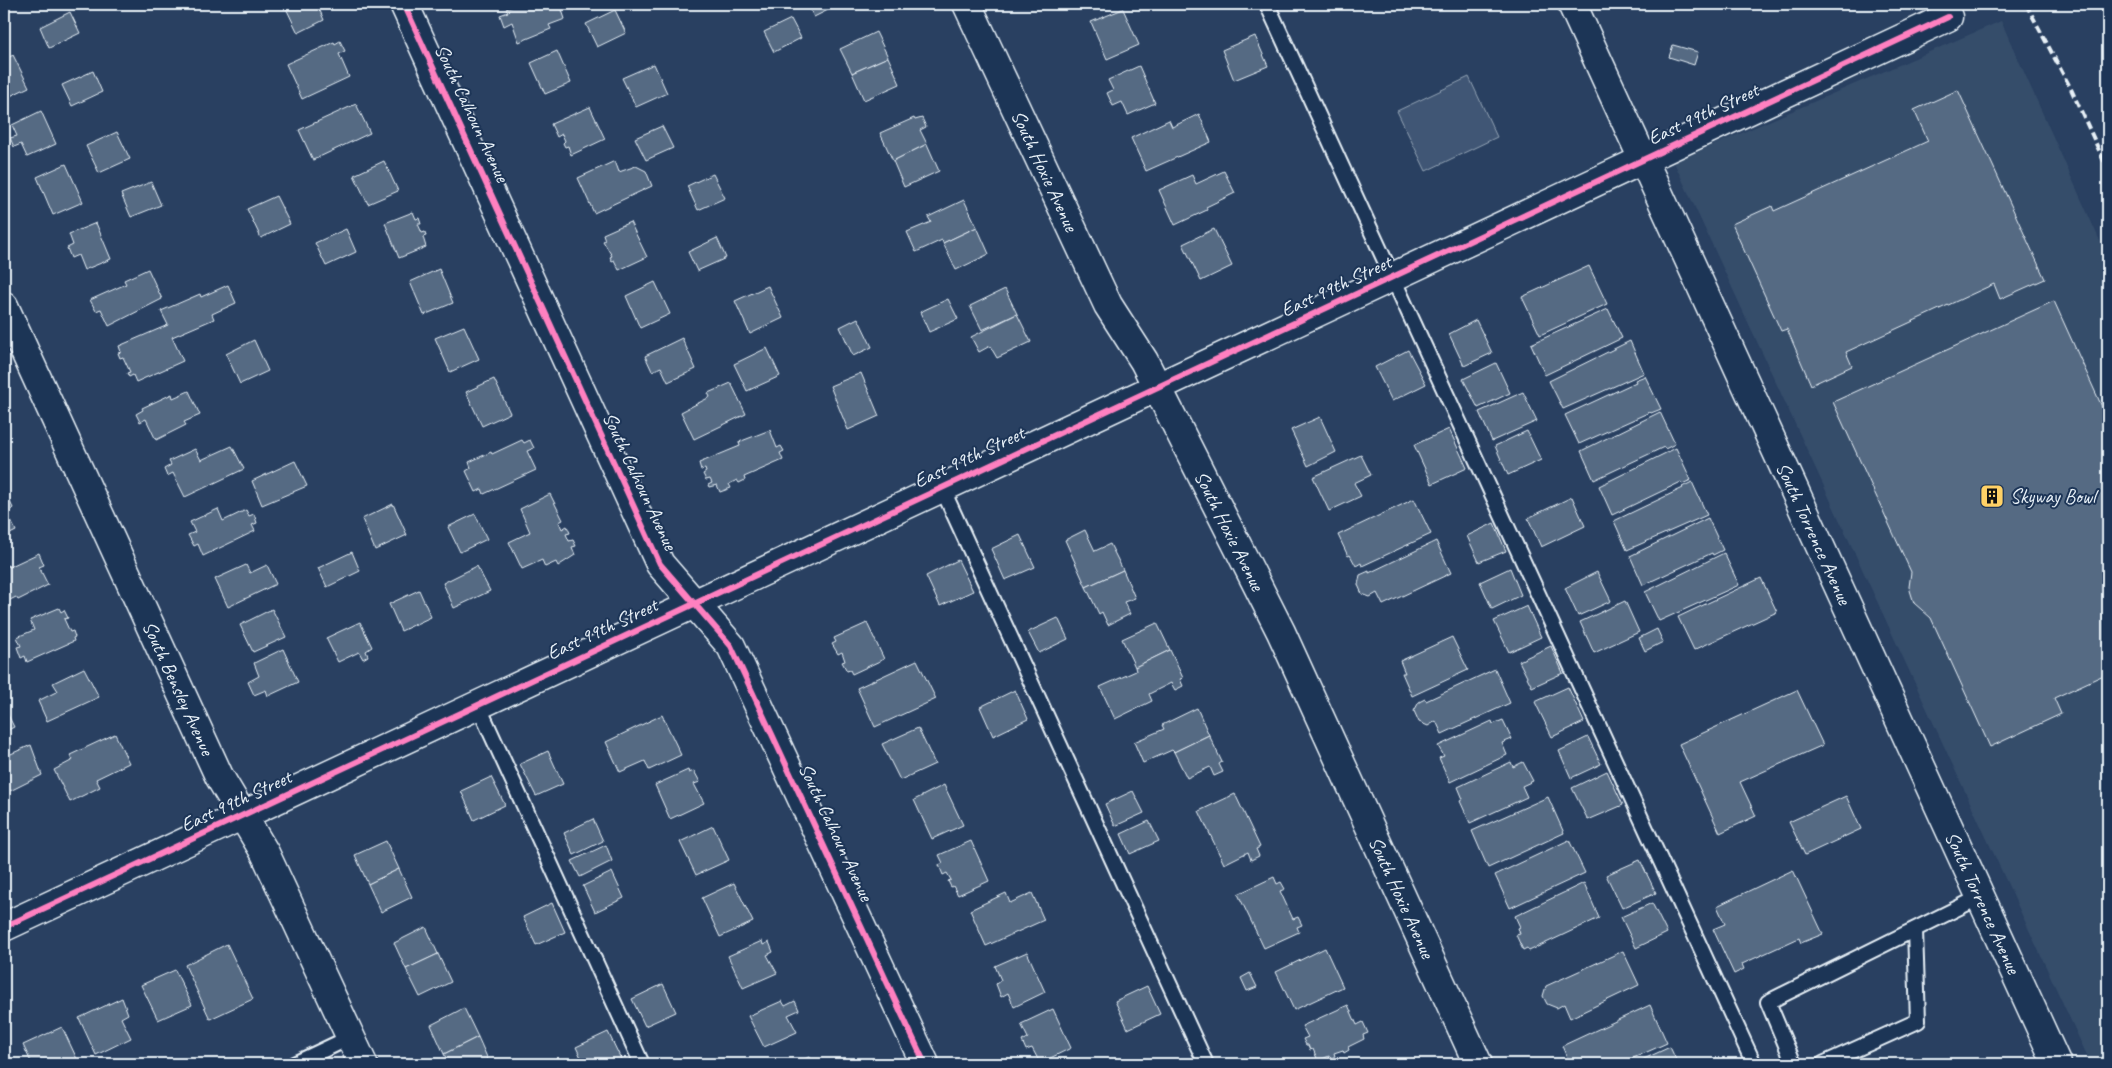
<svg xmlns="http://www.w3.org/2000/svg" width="2112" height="1068" font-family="Caveat,sans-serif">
<rect width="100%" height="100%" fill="#294061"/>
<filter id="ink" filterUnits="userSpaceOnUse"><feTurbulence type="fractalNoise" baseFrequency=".02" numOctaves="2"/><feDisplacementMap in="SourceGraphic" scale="10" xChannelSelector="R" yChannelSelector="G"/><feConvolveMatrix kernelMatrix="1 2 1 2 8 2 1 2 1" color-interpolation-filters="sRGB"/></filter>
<g filter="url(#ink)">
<!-- built -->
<polygon fill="#364d6b" points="2001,21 2108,259 2108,1064 2091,1064 1674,162"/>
<!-- green -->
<polygon fill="#415774" stroke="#94a4b6" points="1469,77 1497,137 1426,171 1397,111"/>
<!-- building -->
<g fill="#556a83" stroke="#e8f1f8">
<polygon points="284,4 317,4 324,20 298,33"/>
<polygon points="519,4 560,4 565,19 549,25 551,29 519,42 512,22 504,26 500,15 508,12 506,9"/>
<polygon points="807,4 840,4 814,17"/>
<polygon points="1123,9 1139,45 1107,59 1091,22"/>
<polygon points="615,10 626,33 597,47 586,24"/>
<polygon points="70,12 80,33 49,48 40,27"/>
<polygon points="791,19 801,38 774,52 764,32"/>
<polygon points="876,32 888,57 852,73 840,49"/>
<polygon points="1255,36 1268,66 1234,80 1222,50"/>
<polygon points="340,41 345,51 339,54 349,77 302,99 286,64 334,42 335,44"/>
<polygon points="1673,45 1698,52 1694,65 1669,57"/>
<polygon points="557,51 571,83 545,94 531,63"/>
<polygon points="13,55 29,87 4,99 4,60"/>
<polygon points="888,57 900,84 864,100 852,73"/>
<polygon points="654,64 667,93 636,107 622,78"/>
<polygon points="1139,66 1155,103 1128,115 1122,102 1113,106 1107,93 1113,90 1108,80"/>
<polygon points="93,71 102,92 72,106 62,85"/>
<polygon points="1958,90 2045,279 2000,299 1994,284 1846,352 1852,366 1811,385 1787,329 1781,331 1732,224 1772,206 1774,211 1928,141 1914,110"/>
<polygon points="356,104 370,133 313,160 299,130"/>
<polygon points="590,107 605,139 571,155 568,146 565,147 563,143 565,141 562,134 557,137 551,124"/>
<polygon points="41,111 56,144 27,157 21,144 14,147 10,138 17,136 12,125"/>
<polygon points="1199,114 1211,142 1146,171 1131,138 1169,120 1172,127"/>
<polygon points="914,118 915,120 922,118 926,127 920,130 927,144 893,161 880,133"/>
<polygon points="662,126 673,148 646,160 635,138"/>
<polygon points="117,132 130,159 99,173 86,146"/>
<polygon points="927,144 939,171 904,187 893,161"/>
<polygon points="384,161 398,191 368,204 354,175"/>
<polygon points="615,161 619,172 636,166 646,171 652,186 594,213 578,178"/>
<polygon points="66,164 83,202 53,215 37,177"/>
<polygon points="1224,171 1235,193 1206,207 1207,210 1175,225 1159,190 1192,175 1196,184"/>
<polygon points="713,174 725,198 698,210 687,186"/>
<polygon points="151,182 161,205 131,217 121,194"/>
<polygon points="276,196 290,224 261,238 247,209"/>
<polygon points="964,200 977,227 943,243 942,240 916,252 907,232 931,222 928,217"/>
<polygon points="413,212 416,219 419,218 421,224 418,224 422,233 425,232 426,236 423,237 426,247 399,258 385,223"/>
<polygon points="630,222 647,257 619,270 614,260 612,261 610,257 612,256 603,241 605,240 603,234"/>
<polygon points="96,223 111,259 84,270 78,255 71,258 67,248 73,245 69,234"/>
<polygon points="977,227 989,254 956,270 943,243"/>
<polygon points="346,229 356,252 326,266 315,243"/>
<polygon points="1214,229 1232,266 1201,281 1183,244"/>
<polygon points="717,238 726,258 697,271 688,252"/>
<polygon points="1589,266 1607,304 1540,335 1522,297"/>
<polygon points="148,269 162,299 109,326 101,309 96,311 90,300 126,284 124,280"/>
<polygon points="439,269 453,303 424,315 410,282"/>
<polygon points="655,282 670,314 640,328 626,296"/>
<polygon points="228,285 236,303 212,314 214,319 172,337 183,361 136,382 133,375 129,377 127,373 130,372 123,357 120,358 118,353 121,352 119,346 168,325 161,311 200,294 201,297"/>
<polygon points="768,286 783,318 750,334 735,301"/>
<polygon points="1005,289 1017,314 982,330 970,306"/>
<polygon points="948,299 958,319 929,332 920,312"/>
<polygon points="2054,301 2108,420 2108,673 2054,698 2061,714 1990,747 1931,618 1914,603 1909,587 1911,572 1833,402"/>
<polygon points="1608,309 1622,338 1545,375 1531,344"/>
<polygon points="1017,314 1031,342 997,358 990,346 979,352 971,337"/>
<polygon points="858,318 872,347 853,356 840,327"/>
<polygon points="1476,320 1492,353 1464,366 1449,334"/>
<polygon points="464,326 479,359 450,372 435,338"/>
<polygon points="682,338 696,369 668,382 661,367 652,371 645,356"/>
<polygon points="254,340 268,371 240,384 226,354"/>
<polygon points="1630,341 1644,373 1563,409 1549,381"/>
<polygon points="767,348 780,376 747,391 734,364"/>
<polygon points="1408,350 1426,384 1392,401 1375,367"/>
<polygon points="1496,363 1510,393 1478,408 1463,379"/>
<polygon points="861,373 879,416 848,430 830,386"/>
<polygon points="1645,376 1661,409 1651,413 1650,412 1579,444 1565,415 1636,382 1635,380"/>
<polygon points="494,379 510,413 482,426 466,392"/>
<polygon points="731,383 746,414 694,439 681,412 710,397 708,393"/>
<polygon points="189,391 200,415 184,422 186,425 156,440 146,419 140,422 136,414 143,410 142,408 172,394 173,398"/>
<polygon points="1523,392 1537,421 1492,441 1479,412"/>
<polygon points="1660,412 1675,444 1665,449 1664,447 1594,480 1581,451"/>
<polygon points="1320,417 1336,452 1308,466 1291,430"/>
<polygon points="1449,429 1467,468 1432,484 1414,445"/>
<polygon points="770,430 777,448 781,446 784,451 780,453 783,460 744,477 745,480 739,483 737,480 729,484 731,488 720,492 717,485 709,487 708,485 712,483 710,479 706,480 703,474 706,472 705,469 701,470 699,463 740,446 739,442"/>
<polygon points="1527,431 1541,460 1508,475 1495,446"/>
<polygon points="522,440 524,443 530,440 534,448 527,451 536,470 484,494 482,489 476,492 466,471 471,468 469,462 491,452 492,454"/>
<polygon points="232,446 244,469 185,497 173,473 167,476 164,469 171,465 169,461 195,449 201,460"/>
<polygon points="1676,448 1691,480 1682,484 1681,482 1612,515 1599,486"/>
<polygon points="1361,455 1371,475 1354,483 1361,496 1329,511 1313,477"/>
<polygon points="295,461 307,486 262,505 252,481"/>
<polygon points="1692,482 1707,515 1627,550 1614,521 1683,488 1682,487"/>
<polygon points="550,494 563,520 559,522 562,529 567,526 570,533 566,534 569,541 573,540 576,546 572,547 575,555 558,566 556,562 545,567 542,560 522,569 509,542 530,532 520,509"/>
<polygon points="7,496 13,508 7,513 16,531 4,537 4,498"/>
<polygon points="1572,497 1585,526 1541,547 1528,518"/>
<polygon points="1414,499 1431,534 1362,566 1361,563 1356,566 1350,555 1348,556 1338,535"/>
<polygon points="393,504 407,535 375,550 362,519"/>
<polygon points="218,509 223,521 246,510 249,516 254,514 257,523 252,525 255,531 203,556 198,544 194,546 188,535 195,532 190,522"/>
<polygon points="475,514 487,539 460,552 448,527"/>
<polygon points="1708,518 1723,550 1713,555 1712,553 1643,585 1630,556"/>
<polygon points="1494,523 1506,551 1479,562 1467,536"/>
<polygon points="1085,530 1095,551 1110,544 1123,570 1086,587 1065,540"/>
<polygon points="1020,535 1035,567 1005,580 991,549"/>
<polygon points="1436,541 1451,573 1383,605 1377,593 1370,597 1362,594 1358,585 1360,575 1369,571 1369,573"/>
<polygon points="352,552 360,571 327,587 318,568"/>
<polygon points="39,553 44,565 39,567 48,585 18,600 16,597 4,603 4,567 8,565 9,567"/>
<polygon points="1724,553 1739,585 1659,621 1645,592"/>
<polygon points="958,560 973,591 940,606 926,576"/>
<polygon points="246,565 250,573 267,565 276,584 228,607 215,579"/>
<polygon points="477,566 490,591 454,608 443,583"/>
<polygon points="1510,568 1521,595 1492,609 1480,582"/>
<polygon points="1123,570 1135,598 1124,602 1130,614 1108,625 1102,612 1099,614 1086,587"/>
<polygon points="1597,572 1611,601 1578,616 1565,588"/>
<polygon points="1761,578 1777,612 1694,650 1678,617"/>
<polygon points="419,590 431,617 401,631 389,604"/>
<polygon points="1625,601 1639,632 1594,653 1580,622"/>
<polygon points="1527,606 1541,637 1509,652 1494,621"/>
<polygon points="59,608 61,612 64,610 68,618 64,619 70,632 73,631 75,637 73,638 74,641 27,662 25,656 21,658 17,647 21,646 17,637 34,630 30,620"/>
<polygon points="272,609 286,637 253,652 240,625"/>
<polygon points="1058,618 1068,639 1039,653 1028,632"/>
<polygon points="360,622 372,647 366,651 368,656 363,659 359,652 338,662 326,638"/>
<polygon points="867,623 884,659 852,674 850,670 847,671 842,662 845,661 842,652 838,654 832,644 836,642 834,638"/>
<polygon points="1157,623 1170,650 1135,667 1122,639"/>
<polygon points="1657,629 1663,642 1645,651 1639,638"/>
<polygon points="1452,637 1468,670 1412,696 1402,673 1405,673 1400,661"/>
<polygon points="1551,646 1563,673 1532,687 1519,661"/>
<polygon points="283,649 298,682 268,696 266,690 254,695 248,682 259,676 254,663"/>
<polygon points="1170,650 1183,678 1180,679 1183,686 1175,690 1171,683 1149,694 1152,701 1115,719 1100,687 1136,671 1135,667"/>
<polygon points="917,660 936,699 875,727 857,688"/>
<polygon points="84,668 99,697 47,721 38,701 58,691 53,683"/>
<polygon points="1495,669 1510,703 1442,734 1436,721 1428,726 1419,722 1414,711 1419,702 1425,699 1426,701"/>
<polygon points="1568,687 1584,722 1552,737 1535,702"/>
<polygon points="1015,690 1028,719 993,736 980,707"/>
<polygon points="1797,690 1823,745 1740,782 1756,816 1720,833 1679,744"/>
<polygon points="4,707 14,727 4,732"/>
<polygon points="1197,708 1209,735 1174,752 1172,750 1143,763 1134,742 1164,729 1162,725"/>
<polygon points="662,715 681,755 649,770 645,761 620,772 606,742"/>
<polygon points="1503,720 1512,739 1502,743 1507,755 1450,782 1439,758 1444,756 1438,746 1492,721 1493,724"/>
<polygon points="918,728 935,764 900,780 882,744"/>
<polygon points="115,734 129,763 96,779 100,787 70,802 54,770 73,760 70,755"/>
<polygon points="1209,735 1222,762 1219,764 1223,772 1214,776 1210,767 1187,778 1174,752"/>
<polygon points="1588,737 1601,764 1571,778 1559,751"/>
<polygon points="31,745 42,775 10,791 4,779 4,757"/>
<polygon points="548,751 563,784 536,796 520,764"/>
<polygon points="1511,762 1513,767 1523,762 1533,781 1522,786 1527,797 1470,823 1460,801 1463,799 1458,787"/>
<polygon points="688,770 689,773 694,771 700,782 694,784 704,803 670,819 655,785"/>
<polygon points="1607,771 1623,805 1588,820 1572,788"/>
<polygon points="491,777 505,805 474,820 461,791"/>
<polygon points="944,785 963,825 932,839 914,800"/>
<polygon points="1133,791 1144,813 1115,826 1105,804"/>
<polygon points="1235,794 1260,847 1256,849 1259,856 1251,860 1248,852 1224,864 1199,811"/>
<polygon points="1846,796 1861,829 1805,855 1789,822"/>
<polygon points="1548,797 1564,833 1488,868 1472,831"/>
<polygon points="593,819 603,841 574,855 564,833"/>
<polygon points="1149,821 1159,841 1130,854 1121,834"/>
<polygon points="713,826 729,860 696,875 680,842"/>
<polygon points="1569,840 1585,873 1510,908 1495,875"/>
<polygon points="386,841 399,869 368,884 355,855"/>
<polygon points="971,841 989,881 958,895 953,886 951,887 948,881 951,880 947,873 943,875 939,865 943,863 939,855"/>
<polygon points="606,845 612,861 580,877 572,861"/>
<polygon points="1640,860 1656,893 1622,908 1606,875"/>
<polygon points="399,869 412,897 381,912 368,884"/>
<polygon points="1793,870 1823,934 1801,943 1799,938 1742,964 1744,969 1734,974 1713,929 1725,924 1717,906"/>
<polygon points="612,872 624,898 595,912 583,886"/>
<polygon points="1274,877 1277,884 1281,882 1285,889 1280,891 1293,919 1298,917 1302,925 1297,927 1299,932 1264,948 1238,894"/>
<polygon points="734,883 753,922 720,937 702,898"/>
<polygon points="1584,883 1599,918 1529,951 1527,948 1523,950 1516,935 1520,934 1518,928 1520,927 1515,916"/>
<polygon points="1006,893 1010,903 1032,893 1044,920 986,946 970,910"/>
<polygon points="552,903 565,932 536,945 523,917"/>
<polygon points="1652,903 1667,933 1636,948 1621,917"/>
<polygon points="426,927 438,954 406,969 394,943"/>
<polygon points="762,941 763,945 769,942 773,952 767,955 777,973 743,988 728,956"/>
<polygon points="227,944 253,999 210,1019 185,965"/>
<polygon points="1325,948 1343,987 1294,1010 1276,972"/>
<polygon points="1623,951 1639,985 1570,1018 1564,1004 1557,1008 1547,1004 1543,996 1546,986"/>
<polygon points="1027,952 1045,992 1014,1007 1008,993 1001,997 996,984 1001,980 995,966"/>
<polygon points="438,954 451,982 420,997 406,969"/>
<polygon points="175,970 192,1005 158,1020 141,985"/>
<polygon points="1250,973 1257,987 1247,991 1241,978"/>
<polygon points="663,984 676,1012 645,1026 632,999"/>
<polygon points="1147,986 1160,1014 1128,1029 1115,1001"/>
<polygon points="122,998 128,1014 121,1018 131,1038 96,1055 79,1018"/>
<polygon points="782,1001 785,1006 795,1001 799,1010 788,1015 797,1032 764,1047 748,1016"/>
<polygon points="1348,1005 1357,1025 1363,1022 1368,1033 1363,1035 1364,1039 1348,1047 1349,1050 1344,1053 1343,1050 1334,1053 1335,1056 1330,1059 1329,1056 1318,1061 1313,1049 1310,1050 1308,1045 1306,1045 1303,1039 1308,1037 1302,1026"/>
<polygon points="1650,1005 1667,1043 1620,1064 1578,1064 1576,1059 1569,1062 1562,1046"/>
<polygon points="464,1008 478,1037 444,1054 431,1025"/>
<polygon points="1053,1009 1071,1048 1040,1063 1032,1048 1026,1050 1022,1041 1028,1038 1021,1024"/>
<polygon points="62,1027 77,1059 65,1064 32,1064 23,1045"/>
<polygon points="608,1032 622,1061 616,1064 584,1064 576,1047"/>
<polygon points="478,1037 490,1064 449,1064 444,1054"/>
<polygon points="1670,1047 1678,1064 1633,1064"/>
<polygon points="809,1057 812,1064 794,1064"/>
</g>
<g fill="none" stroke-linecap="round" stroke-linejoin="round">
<!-- service casing -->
<g stroke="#e8f1f8" stroke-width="18">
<g id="service">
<polyline points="1267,4 1754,1064"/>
<polyline points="942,488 1206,1064"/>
<polyline points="478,705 642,1064"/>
<polyline points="294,1064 351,1037"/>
<polyline points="1794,1064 1768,1002 1980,897"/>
<polyline points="1823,1064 1918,1021 1915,930"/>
</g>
</g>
<!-- minor casing -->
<g stroke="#e8f1f8" stroke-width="31">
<g id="minor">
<polyline points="404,4 660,564 731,646 925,1064"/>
<path id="s1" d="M967,4l141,301 36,56 137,271 197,432"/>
<path id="s2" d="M4,306l215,470 46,77 98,211"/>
<polyline points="4,927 1948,17"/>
</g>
</g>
<!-- secondary casing -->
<g stroke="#e8f1f8" stroke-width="31">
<g id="secondary">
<path id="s3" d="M1572,4l485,1060"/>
</g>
</g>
<!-- service -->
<use href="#service" stroke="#1d3557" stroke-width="14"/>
<!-- minor -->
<use href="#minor" stroke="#1d3557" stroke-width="28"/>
<!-- secondary -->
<use href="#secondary" stroke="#1d3557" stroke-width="28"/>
<!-- rail -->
<polyline stroke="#e8f1f8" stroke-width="4" stroke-dasharray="8 4" stroke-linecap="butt" points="2026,4 2071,89 2108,170"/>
<!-- cycleway casing -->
<g stroke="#1d3557" stroke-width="9">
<g id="cycleway">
<polyline points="404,4 660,564 731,646 925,1064"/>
<polyline points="4,927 1948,17"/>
</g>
</g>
<!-- cycleway -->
<use href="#cycleway" stroke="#ff80c0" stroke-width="6"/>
</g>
</g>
<!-- icons -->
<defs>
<g id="building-square" transform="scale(1.25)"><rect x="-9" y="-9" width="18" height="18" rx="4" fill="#ffd166" stroke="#1d3557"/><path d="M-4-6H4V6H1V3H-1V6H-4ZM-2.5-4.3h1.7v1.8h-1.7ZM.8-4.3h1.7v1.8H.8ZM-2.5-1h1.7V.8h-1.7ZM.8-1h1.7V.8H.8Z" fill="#111"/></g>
</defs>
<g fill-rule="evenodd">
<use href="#building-square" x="1992" y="496"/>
</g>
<g text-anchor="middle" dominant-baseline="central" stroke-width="4" stroke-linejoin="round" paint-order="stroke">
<!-- street labels -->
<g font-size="20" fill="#e8f1f8" stroke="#1d3557">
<text transform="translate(472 113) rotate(65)">South Calhoun Avenue</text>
<text transform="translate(1703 114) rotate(-25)">East 99th Street</text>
<text stroke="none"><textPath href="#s1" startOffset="184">South Hoxie Avenue</textPath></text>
<text transform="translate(1336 286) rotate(-25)">East 99th Street</text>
<text transform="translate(969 457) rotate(-25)">East 99th Street</text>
<text transform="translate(640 481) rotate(65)">South Calhoun Avenue</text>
<text stroke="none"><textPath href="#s1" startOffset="589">South Hoxie Avenue</textPath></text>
<text stroke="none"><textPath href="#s3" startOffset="582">South Torrence Avenue</textPath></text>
<text transform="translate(602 629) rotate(-25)">East 99th Street</text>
<text stroke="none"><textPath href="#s2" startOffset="420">South Bensley Avenue</textPath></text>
<text transform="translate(236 801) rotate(-25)">East 99th Street</text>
<text transform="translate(836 832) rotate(65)">South Calhoun Avenue</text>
<text stroke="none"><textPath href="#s1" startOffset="994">South Hoxie Avenue</textPath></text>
<text stroke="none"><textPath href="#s3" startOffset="988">South Torrence Avenue</textPath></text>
</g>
<!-- poi labels -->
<g font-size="20" fill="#e8f1f8" stroke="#1d3557" text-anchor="start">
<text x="2010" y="496">Skyway Bowl</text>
</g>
</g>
<!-- margin -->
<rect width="2112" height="1068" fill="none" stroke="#1d3557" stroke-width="20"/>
<rect x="10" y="10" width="2092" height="1048" fill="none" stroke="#e8f1f8" stroke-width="2" filter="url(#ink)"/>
</svg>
